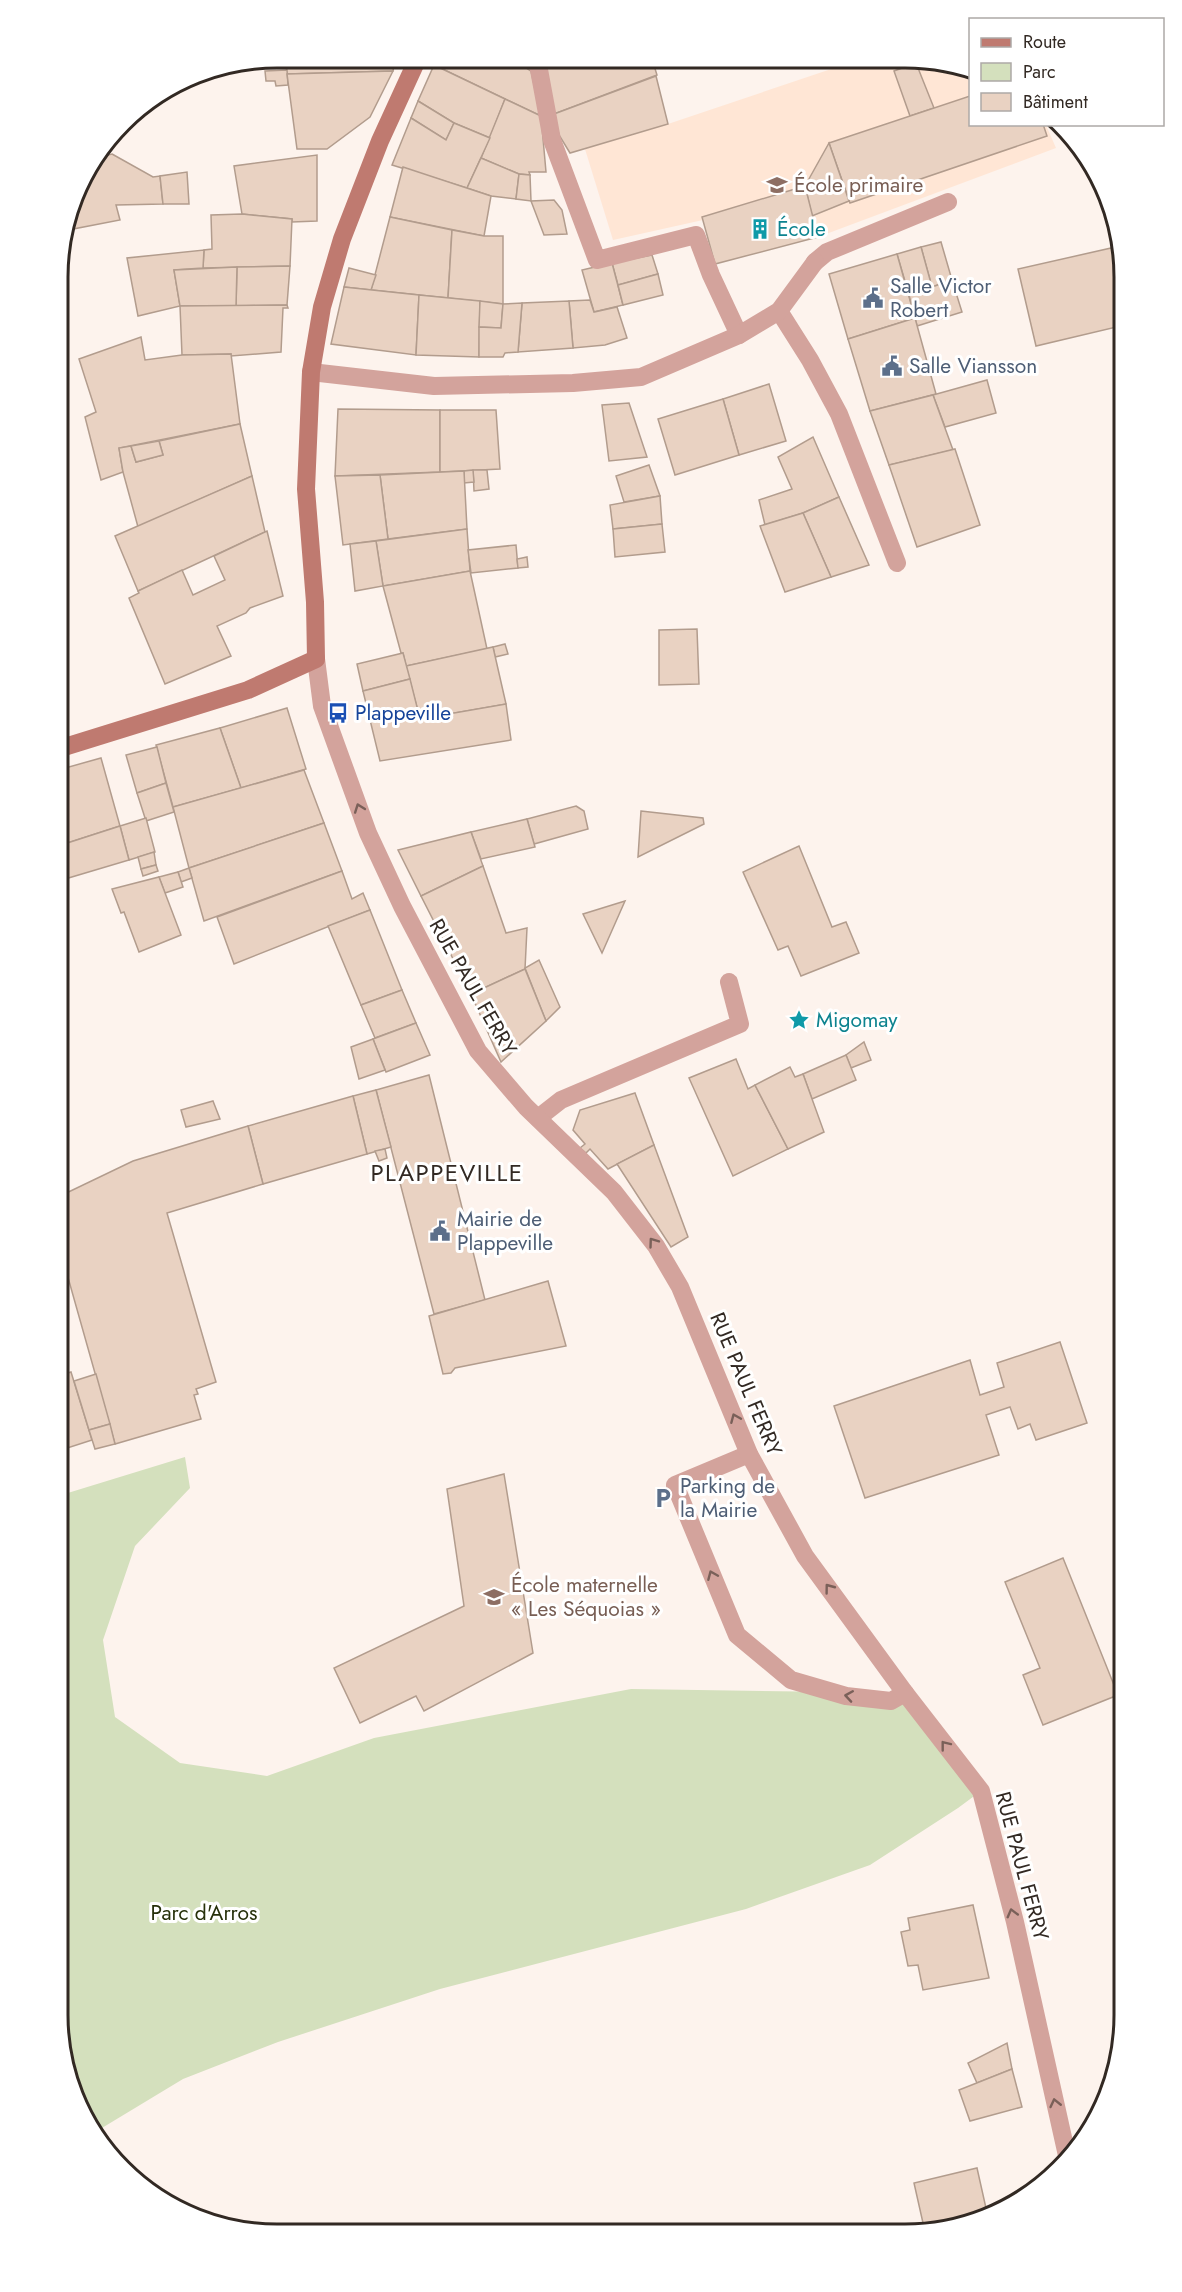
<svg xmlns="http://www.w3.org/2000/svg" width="1182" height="2292" font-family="Jost,sans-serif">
<rect width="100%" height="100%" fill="#fdf3ed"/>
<!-- built -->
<polygon fill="#ffe6d5" points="855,61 948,61 970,69 970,124 1046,125 1056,148 818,237 715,264 703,220 613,240 585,149 668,124"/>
<!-- green -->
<polygon fill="#d4e0bd" points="185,1457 190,1488 135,1546 103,1640 115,1717 180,1763 267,1776 374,1738 631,1689 905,1693 981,1791 958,1808 870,1865 746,1909 440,1989 278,2042 183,2079 92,2134 69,2085 57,2015 58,1496"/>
<!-- building -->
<g fill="#e9d2c2" stroke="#b29c8d" stroke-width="1.5">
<polygon points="285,57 395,58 393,71 287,74"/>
<polygon points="438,58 511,58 531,71 541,116 434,65"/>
<polygon points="551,59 652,59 657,75 554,114 543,60"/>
<polygon points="916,63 934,108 910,116 894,71"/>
<polygon points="434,65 505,99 490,138 454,123 418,101"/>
<polygon points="287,70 288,85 276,86 275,81 266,81 265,71"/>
<polygon points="393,71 370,117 327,149 297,149 287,74"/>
<polygon points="656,76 668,124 570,153 559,135 554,114"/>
<polygon points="970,96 970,124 1043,124 1047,136 850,203 829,143"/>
<polygon points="505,99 541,116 546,172 529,172 530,175 519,174 481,158"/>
<polygon points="418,101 454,123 446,140 411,118"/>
<polygon points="411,118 446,140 454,123 490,138 467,188 392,165"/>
<polygon points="829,143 849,201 812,216 805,186"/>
<polygon points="112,154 153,177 160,176 163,204 116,205 120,220 73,229 71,209 80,179 96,158"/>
<polygon points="317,155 317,221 292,222 292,219 242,214 234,166"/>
<polygon points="481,158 519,174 516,199 491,196 467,188"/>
<polygon points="403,167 491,196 484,236 390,217"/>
<polygon points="187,172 189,204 163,204 160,176"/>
<polygon points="519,174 530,175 531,201 516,199"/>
<polygon points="805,186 818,237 715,264 702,217"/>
<polygon points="554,200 562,210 567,234 544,235 531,201"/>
<polygon points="242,214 292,219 290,266 203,268 204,250 212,249 211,215"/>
<polygon points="390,217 452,230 448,298 371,290"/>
<polygon points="452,230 484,236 503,236 503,304 448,298"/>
<polygon points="941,242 952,280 932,287 921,247"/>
<polygon points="1120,246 1125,277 1125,325 1036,346 1018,269"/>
<polygon points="921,247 932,287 909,295 897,254"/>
<polygon points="204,250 203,268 174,270 180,306 138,316 127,258"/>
<polygon points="897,254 915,318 848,339 829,274"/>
<polygon points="652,255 658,274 618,285 612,263"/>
<polygon points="612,263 623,305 594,312 582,270"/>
<polygon points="290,266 287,305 236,306 237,267"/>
<polygon points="237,267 236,306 180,306 174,270"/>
<polygon points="349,268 376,275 371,290 344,287"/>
<polygon points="658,274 663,295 623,305 618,285"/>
<polygon points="952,280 962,312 917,326 909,295"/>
<polygon points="344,287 419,295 416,355 331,344"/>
<polygon points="419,295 480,301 479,357 416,355"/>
<polygon points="590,300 594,312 617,307 627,338 605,345 573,348 569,301"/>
<polygon points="480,301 503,304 501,328 479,327"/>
<polygon points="569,301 573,348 518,352 522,303"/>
<polygon points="522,303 518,352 505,353 503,357 479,357 479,327 501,328 503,304"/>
<polygon points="287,305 288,308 283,308 281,352 231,356 231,354 182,355 180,306"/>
<polygon points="915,318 936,394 870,411 848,339"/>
<polygon points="141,337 145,360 182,355 231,354 240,424 119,448 123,472 101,480 85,417 96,412 79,359"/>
<polygon points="987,380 996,413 945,427 933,395"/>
<polygon points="769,384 786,441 739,455 723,399"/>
<polygon points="933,395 953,450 889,465 870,411"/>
<polygon points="723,399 739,455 675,475 658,419"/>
<polygon points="629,403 647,457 609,461 602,405"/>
<polygon points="338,409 440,410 440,472 335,476"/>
<polygon points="440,410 496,410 500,469 440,472"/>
<polygon points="240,424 252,476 138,527 123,472 119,448 131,446 136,462 163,455 159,441"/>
<polygon points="813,437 839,497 803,513 765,525 759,500 792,489 778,457"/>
<polygon points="159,441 163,455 136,462 131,446"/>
<polygon points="955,449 980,525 917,547 889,465"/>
<polygon points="649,465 660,496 624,502 616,476"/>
<polygon points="473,470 487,470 489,489 474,491"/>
<polygon points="473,470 474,482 464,483 464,471"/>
<polygon points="464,471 467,529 388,539 380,475"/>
<polygon points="380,475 388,539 343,545 335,476"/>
<polygon points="252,476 265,532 138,591 115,536"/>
<polygon points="660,496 662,524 613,529 610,505"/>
<polygon points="839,497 869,565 831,577 803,513"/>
<polygon points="803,513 831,577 785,592 760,526"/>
<polygon points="662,524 665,552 615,557 613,529"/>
<polygon points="467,529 470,571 383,586 376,541"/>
<polygon points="267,531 283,596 250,608 246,613 217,626 231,656 165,684 129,598 139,593 138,591 182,570 193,595 225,580 214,556"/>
<polygon points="376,541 383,586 355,591 350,544"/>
<polygon points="516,545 518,568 471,573 468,550"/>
<polygon points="527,557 528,567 518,568 517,559"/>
<polygon points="470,571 487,649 406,666 403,653 401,653 383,586"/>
<polygon points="697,629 699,684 659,685 659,630"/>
<polygon points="505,644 508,654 495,657 493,647"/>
<polygon points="493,647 506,704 420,719 406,666"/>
<polygon points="403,653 410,679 363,691 357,664"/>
<polygon points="410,679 420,719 506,704 511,740 380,761 363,691"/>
<polygon points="287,708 306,769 241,788 220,728"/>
<polygon points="220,728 241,788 173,807 156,745"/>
<polygon points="157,747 166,783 137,793 126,755"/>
<polygon points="101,758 120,826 61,845 58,833 58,770"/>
<polygon points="304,770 324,823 189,868 173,807"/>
<polygon points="166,783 174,812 146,821 137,793"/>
<polygon points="576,806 584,811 588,829 534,844 527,819"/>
<polygon points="641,811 703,818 704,824 638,857"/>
<polygon points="146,818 155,852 129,860 120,826"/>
<polygon points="527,819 535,847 481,859 471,832"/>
<polygon points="324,823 342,871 204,921 189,868"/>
<polygon points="120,826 129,860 65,879 58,857 58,846"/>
<polygon points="471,832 483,866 421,896 398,850"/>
<polygon points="799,846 832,927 846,922 859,953 801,976 788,946 778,950 743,872"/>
<polygon points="154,852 156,865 141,869 138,857"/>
<polygon points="156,865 158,871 143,876 141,869"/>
<polygon points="483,866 506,933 527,928 525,969 471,994 421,896"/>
<polygon points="189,868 192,878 181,882 178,872"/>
<polygon points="342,871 352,899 363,893 370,910 234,964 217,917"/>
<polygon points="178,872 183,887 165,893 159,877"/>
<polygon points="159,877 181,935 139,952 124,912 121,913 112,889"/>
<polygon points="625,901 602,953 583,914"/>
<polygon points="370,910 402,990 361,1005 328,926"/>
<polygon points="539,960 560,1007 546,1021 525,968"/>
<polygon points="525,969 546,1021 501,1062 471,994"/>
<polygon points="402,990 416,1023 375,1038 361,1005"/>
<polygon points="416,1023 430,1055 386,1072 373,1039"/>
<polygon points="373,1039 385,1070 359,1079 351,1047"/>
<polygon points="864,1042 871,1060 851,1068 846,1055"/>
<polygon points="846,1055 856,1080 812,1099 803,1074"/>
<polygon points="736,1059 748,1089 755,1085 788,1149 733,1176 689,1078"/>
<polygon points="790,1067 795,1077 803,1074 824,1132 788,1149 755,1085"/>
<polygon points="429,1075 485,1300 434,1314 376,1090"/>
<polygon points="376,1090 391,1147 367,1154 353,1096"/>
<polygon points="635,1093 654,1145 608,1169 590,1149 586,1153 580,1148 585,1144 573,1130 580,1110"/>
<polygon points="353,1096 367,1154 263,1184 248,1126"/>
<polygon points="213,1101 220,1119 186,1127 181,1110"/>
<polygon points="248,1126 263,1184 167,1213 216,1382 196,1389 198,1394 194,1395 201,1419 115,1444 58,1242 58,1197 133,1161"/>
<polygon points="654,1145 688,1237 671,1247 617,1164"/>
<polygon points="385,1149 387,1158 379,1161 375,1151"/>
<polygon points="548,1281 566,1346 455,1368 451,1373 443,1374 429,1316"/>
<polygon points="1060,1342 1087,1423 1036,1440 1030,1424 1018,1429 1010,1407 986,1415 999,1455 865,1498 834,1406 970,1360 980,1395 1004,1387 997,1363"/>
<polygon points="71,1372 92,1440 58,1451 58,1376"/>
<polygon points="96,1374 110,1424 89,1430 74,1381"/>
<polygon points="110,1424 115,1444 95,1449 89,1430"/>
<polygon points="504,1474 533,1653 424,1711 416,1696 360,1723 334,1668 464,1606 447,1489"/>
<polygon points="1063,1558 1118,1695 1043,1725 1023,1675 1040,1668 1005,1582"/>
<polygon points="973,1905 989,1978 923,1990 918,1965 908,1966 901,1932 910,1930 908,1918"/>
<polygon points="1007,2043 1012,2069 977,2083 968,2063"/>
<polygon points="1012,2069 1022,2107 970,2121 959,2090"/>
<polygon points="977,2168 988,2217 975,2223 925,2232 914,2183"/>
</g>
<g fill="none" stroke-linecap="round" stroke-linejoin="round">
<!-- lane -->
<g stroke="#d3a39c" stroke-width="18">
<polyline points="537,59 552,140 597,260 696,235 711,275 739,335"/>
<polyline points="815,262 827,252 948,202"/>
<polyline points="538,1118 561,1100 740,1024 729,982"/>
<polyline points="749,1454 675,1485 737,1635 791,1680 846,1696 891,1701 905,1693"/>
</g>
<!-- street -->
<g stroke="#d3a39c" stroke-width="18">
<polyline points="779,311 810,360 839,414 897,563"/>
<polyline points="311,372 434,386 573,383 641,377 739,335 779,311 815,262"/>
<polyline points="316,659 322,706 368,833 402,906 478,1051 526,1107 614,1192 656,1246 680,1287 749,1454 805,1556 905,1693 981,1791 1015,1922 1068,2160"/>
</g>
<!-- secondary -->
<polyline stroke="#bf7a70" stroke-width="18" points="58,749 248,690 316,659 315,602 306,489 311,372 322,307 342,239 380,141 418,58"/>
</g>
<!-- one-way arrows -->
<defs><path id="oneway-chevron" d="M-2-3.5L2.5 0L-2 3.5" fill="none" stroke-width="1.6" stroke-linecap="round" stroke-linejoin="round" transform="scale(1.5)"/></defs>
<g stroke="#7a6059">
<use href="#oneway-chevron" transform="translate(359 808) rotate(-110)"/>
<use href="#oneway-chevron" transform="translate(653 1242) rotate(-126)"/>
<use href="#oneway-chevron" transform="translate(735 1418) rotate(-113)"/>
<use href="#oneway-chevron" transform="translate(712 1575) rotate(-113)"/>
<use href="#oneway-chevron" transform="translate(829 1588) rotate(-127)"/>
<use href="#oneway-chevron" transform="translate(849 1696) rotate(-171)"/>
<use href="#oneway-chevron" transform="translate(945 1745) rotate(-128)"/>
<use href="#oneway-chevron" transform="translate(1012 1913) rotate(-105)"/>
<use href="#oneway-chevron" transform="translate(1055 2103) rotate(-103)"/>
</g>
<!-- icons -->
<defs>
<g id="school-bare" transform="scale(1.62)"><path d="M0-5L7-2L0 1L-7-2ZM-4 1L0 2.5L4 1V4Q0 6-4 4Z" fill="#8d6e63" stroke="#fff" stroke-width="2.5" paint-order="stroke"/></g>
<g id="building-bare" transform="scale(1.62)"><path d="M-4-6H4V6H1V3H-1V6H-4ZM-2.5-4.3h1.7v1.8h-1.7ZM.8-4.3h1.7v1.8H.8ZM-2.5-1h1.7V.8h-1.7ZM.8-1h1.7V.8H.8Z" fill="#0f9aa8" stroke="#fff" stroke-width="2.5" paint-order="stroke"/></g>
<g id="civic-bare" transform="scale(1.62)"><path d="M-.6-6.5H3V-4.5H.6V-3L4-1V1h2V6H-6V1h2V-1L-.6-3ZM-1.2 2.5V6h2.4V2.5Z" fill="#5c6f8a" stroke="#fff" stroke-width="2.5" paint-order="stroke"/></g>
<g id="bus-bare" transform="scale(1.62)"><path d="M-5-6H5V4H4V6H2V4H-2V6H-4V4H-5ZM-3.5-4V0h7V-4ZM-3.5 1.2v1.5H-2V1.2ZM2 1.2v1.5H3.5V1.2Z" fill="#1a4fb4" stroke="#fff" stroke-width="2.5" paint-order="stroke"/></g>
<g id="sight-bare" transform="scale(1.62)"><path d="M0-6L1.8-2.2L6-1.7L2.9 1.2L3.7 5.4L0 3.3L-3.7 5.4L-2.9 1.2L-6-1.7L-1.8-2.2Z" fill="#0f9aa8" stroke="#fff" stroke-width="2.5" paint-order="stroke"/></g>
<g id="parking-bare" transform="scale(1.62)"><path d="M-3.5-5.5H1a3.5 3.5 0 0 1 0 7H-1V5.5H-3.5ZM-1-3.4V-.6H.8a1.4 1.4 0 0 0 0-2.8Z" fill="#5c6f8a" stroke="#fff" stroke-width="2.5" paint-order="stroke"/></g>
</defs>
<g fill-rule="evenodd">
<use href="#school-bare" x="777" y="185"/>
<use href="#building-bare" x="760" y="229"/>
<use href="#civic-bare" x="873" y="298"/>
<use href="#civic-bare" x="892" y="366"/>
<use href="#bus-bare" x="338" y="713"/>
<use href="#sight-bare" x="799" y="1020"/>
<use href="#civic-bare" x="440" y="1231"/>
<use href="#parking-bare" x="663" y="1498"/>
<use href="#school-bare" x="494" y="1597"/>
</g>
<g text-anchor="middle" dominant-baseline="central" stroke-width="6" stroke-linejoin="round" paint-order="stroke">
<!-- education labels -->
<g font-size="21" fill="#785e54" stroke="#fff" text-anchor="start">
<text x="794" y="185">École primaire</text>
<text x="511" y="1585">École maternelle<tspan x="511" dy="24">« Les Séquoias »</tspan></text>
</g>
<!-- culture labels -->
<g font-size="21" fill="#0d838f" stroke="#fff" text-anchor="start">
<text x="777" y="229">École</text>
<text x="816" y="1020">Migomay</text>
</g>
<!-- service labels -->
<g font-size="21" fill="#4e5e75" stroke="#fff" text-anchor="start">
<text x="890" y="286">Salle Victor<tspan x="890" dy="24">Robert</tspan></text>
<text x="909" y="366">Salle Viansson</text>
<text x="457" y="1219">Mairie de<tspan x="457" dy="24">Plappeville</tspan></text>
<text x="680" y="1486">Parking de<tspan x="680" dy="24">la Mairie</tspan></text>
</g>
<!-- transit labels -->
<g font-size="21" fill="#164399" stroke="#fff" text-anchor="start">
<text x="355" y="713">Plappeville</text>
</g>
<!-- street labels -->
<g font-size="21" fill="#322923" stroke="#fff">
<text transform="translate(473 987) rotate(60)">RUE PAUL FERRY</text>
<text transform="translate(746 1384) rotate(67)">RUE PAUL FERRY</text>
<text transform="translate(1022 1866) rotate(75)">RUE PAUL FERRY</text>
</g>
<!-- park labels -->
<g font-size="21" fill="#26300a" stroke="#fff">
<text x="204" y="1913">Parc d'Arros</text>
</g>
<!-- quarter labels -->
<g font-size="24" letter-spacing="1.5" fill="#322923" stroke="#fff">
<text x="447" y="1172">PLAPPEVILLE</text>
</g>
</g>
<!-- crop -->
<path d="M0 0H1182V2292H0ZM277 68H905A209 209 0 0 1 1114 277V2015A209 209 0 0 1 905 2224H277A209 209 0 0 1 68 2015V277A209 209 0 0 1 277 68Z" fill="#fff" fill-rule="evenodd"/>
<path fill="none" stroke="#322923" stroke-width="3" d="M277 68H905A209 209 0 0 1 1114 277V2015A209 209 0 0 1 905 2224H277A209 209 0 0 1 68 2015V277A209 209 0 0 1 277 68Z"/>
<!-- legend -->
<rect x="969" y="18" width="195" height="108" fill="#ffffff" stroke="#ada9a7" stroke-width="1.5"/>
<rect x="981" y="38" width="30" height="9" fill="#bf7a70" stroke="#ada9a7" stroke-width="1.5"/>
<text x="1023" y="48" font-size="18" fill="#322923">Route</text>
<rect x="981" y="63" width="30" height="18" fill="#d4e0bd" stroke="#ada9a7" stroke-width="1.5"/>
<text x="1023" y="78" font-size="18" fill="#322923">Parc</text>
<rect x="981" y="93" width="30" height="18" fill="#e9d2c2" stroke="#ada9a7" stroke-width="1.5"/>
<text x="1023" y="108" font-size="18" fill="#322923">Bâtiment</text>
</svg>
